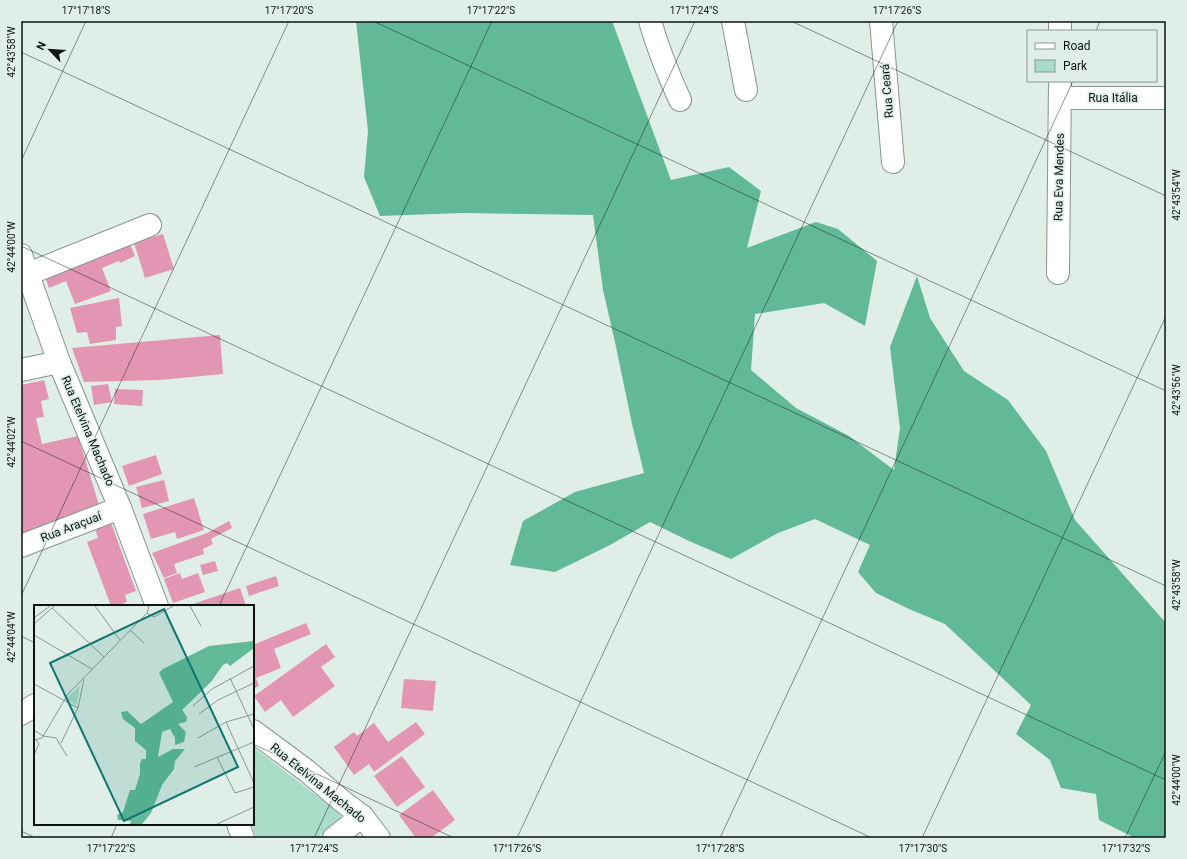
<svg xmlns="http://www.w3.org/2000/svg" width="1187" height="859" font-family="Roboto,sans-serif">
<rect width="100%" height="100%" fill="#dfefe8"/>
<!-- green -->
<polygon fill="#aaddc7" points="253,747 337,811 341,816 338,823 317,838 256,838 252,824 253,824"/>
<!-- forest -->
<polygon fill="#61b997" points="356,21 612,21 671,180 729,167 761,191 747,248 816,222 838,229 877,261 865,326 824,303 755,314 751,370 796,408 849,436 894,470 900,428 890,347 917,276 930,318 964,371 1008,400 1046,451 1075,520 1166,623 1166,838 1132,838 1131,836 1099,820 1096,794 1061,788 1050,760 1016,734 1031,705 945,624 909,609 876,593 858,572 870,545 815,519 778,533 731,559 689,541 650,522 610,545 555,572 510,565 523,521 575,492 644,473 632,424 615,342 603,290 593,215 462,213 380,216 364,177 368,131"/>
<!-- building -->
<g fill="#e396b3">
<polygon points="163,234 174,269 145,278 134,243"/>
<polygon points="130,243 135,256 120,263 119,261 102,268 111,291 75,304 66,281 49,288 45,277"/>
<polygon points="119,298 122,326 116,327 116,340 90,344 87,332 77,333 70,308"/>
<polygon points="220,335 223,374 160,380 84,382 72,348"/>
<polygon points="44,380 49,399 41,401 44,417 36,418 42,444 78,436 99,505 21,536 21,385"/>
<polygon points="108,384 112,402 94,405 91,386"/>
<polygon points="115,389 143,390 142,406 114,404"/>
<polygon points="156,455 162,474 129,486 122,466"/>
<polygon points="164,480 169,501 142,508 136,487"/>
<polygon points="194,498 204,530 177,539 175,532 151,539 143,514"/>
<polygon points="110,520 136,591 125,595 127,602 116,606 111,606 87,542 98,538 94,526"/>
<polygon points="229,521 232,528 211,539 213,544 203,549 204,554 174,564 177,573 164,578 152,553 207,533"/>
<polygon points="215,561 218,571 203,575 200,565"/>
<polygon points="180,573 182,579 198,573 205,592 173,603 164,579"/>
<polygon points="276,576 279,586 249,596 246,586"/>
<polygon points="240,588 246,606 194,606 193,604"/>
<polygon points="306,623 311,634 274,649 281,668 256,678 259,686 253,689 253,645"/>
<polygon points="326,644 335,657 321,667 335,686 293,717 281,700 265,712 254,696"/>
<polygon points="404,679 436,681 433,711 401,708"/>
<polygon points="416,722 425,734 374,772 369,764 354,775 334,747 354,732 357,736 374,723 388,742"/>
<polygon points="402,756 425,787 397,807 374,776"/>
<polygon points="433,790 455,820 431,838 416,838 399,815"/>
</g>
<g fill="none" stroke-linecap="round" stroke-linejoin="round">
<!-- minor casing -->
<g stroke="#86958e" stroke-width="24">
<g id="minor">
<path d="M650,21c8,28 18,53 30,79"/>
<polyline points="733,21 746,90"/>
<polyline points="881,21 893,162"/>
<polyline points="1060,21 1060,31"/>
<polyline points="1060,98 1166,98"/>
<polyline points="21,255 59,362 120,508 157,606"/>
<polyline points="1058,273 1060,81"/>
<polyline points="28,274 150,225"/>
<polyline points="21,370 59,362"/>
<polyline points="21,546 120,508"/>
<polyline points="21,714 35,705"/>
<polyline points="253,731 307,771 342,801 362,816 379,838"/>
<polyline points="238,824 243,838"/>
<polyline points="334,838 362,816"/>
</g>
</g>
<!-- minor -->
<use href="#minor" stroke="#fff" stroke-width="22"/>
</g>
<!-- ticks -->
<path fill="none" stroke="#0e1311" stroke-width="1" stroke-opacity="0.45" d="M373,21l793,370M791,21l375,175M1096,31l4,-10M21,52l1145,534M21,161l65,-140M21,246l1145,534M21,441l851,397M21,596l268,-575M219,606l273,-585M21,636l14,7M253,744l201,94M21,831l15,7M111,838l6,-14M314,838l381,-817M517,838l381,-817M720,838l353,-757M922,838l244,-522M1125,838l41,-87"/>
<g text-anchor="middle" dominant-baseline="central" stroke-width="3.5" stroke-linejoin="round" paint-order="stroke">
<!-- street labels -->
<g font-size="12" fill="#0e1311" stroke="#dfefe8">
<text transform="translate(887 91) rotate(-95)">Rua Ceará</text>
<text x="1113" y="98">Rua Itália</text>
<text transform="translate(1059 177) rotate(-89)">Rua Eva Mendes</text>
<text transform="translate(88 431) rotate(67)">Rua Etelvina Machado</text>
<text transform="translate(71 527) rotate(-21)">Rua Araçuaí</text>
<text transform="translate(318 783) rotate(39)">Rua Etelvina Machado</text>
</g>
</g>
<!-- overview -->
<g transform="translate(34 605)">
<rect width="220" height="220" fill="#dfefe8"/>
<path d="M46,80l-3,19 -1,1 -10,-6z" fill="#aaddc7"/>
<path d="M220,36v7l-24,18 -3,-3 -4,2 -12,17 -29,28 5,7 -1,5 -8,2 8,8 -2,10 -9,3v-7l-5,-9 -8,3 -4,25 15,-8h12l-10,12 -1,8 -12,16 -11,28 -9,11h-12l1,-3 -13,-1 -1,-5 6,-3 7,-22h5l5,-16v-11l2,-4h4v-9l-11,-9v-13l-12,-9 -2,-7 6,-1 14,13 32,-22 -14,-29 4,-4 46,-23z" fill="#61b997"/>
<path fill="none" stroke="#8b9792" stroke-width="1" d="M61,1l25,34M156,1l11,20M18,3l52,49M113,8l7,4 19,-11M0,13l16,-12M0,19l20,-18M96,25l14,13M0,30l58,34M196,73l24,51M0,79l44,24M159,101l19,-17 42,-23M165,109l19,-14 36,-17M192,117l28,61M0,125l9,6 13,2 11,18M164,133l28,-16 28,-8M0,135l8,-2 26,-44 79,-81 2,-7M27,138l17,-35 6,-29M0,150l5,-11 -3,-4M183,152l18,36 19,-6M160,162l60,-25M183,219l37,-17"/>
<path fill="#0f766e" fill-opacity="0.15" stroke="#0f766e" stroke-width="2" d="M130,4l74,158 -114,54 -74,-158z"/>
<rect width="220" height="220" fill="none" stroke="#0e1311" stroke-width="2"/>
</g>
<!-- border -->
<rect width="1187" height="859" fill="none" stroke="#dfefe8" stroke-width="44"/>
<!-- legend -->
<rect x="1027" y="30" width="130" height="52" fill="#dfefe8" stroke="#8b9792"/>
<rect x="1035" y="43" width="20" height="6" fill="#ffffff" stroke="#8b9792"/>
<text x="1063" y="50" font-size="12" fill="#0e1311">Road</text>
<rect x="1035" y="60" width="20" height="12" fill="#aaddc7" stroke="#8b9792"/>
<text x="1063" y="70" font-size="12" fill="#0e1311">Park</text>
<!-- north arrow -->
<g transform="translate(50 50) rotate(295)" stroke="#dfefe8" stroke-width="3" paint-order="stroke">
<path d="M0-3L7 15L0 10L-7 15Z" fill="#0e1311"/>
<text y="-6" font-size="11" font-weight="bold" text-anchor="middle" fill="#0e1311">N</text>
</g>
<rect x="22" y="22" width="1143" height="815" fill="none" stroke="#0e1311" stroke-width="1.5"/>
<g font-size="10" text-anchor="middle" fill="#0e1311">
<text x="86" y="14">17°17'18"S</text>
<text x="289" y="14">17°17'20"S</text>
<text x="491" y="14">17°17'22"S</text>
<text x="694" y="14">17°17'24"S</text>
<text x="897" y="14">17°17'26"S</text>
<text transform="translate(11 52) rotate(-90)" y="4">42°43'58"W</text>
<text transform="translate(1176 195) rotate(-90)" y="4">42°43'54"W</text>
<text transform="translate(11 247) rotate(-90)" y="4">42°44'00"W</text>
<text transform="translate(1176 390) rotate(-90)" y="4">42°43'56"W</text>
<text transform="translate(11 442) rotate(-90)" y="4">42°44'02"W</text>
<text transform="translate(1176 585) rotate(-90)" y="4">42°43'58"W</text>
<text transform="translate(11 637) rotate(-90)" y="4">42°44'04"W</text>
<text transform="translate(1176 780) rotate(-90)" y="4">42°44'00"W</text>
<text x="111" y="852">17°17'22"S</text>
<text x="314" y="852">17°17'24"S</text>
<text x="517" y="852">17°17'26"S</text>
<text x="720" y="852">17°17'28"S</text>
<text x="923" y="852">17°17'30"S</text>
<text x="1126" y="852">17°17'32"S</text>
</g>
</svg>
